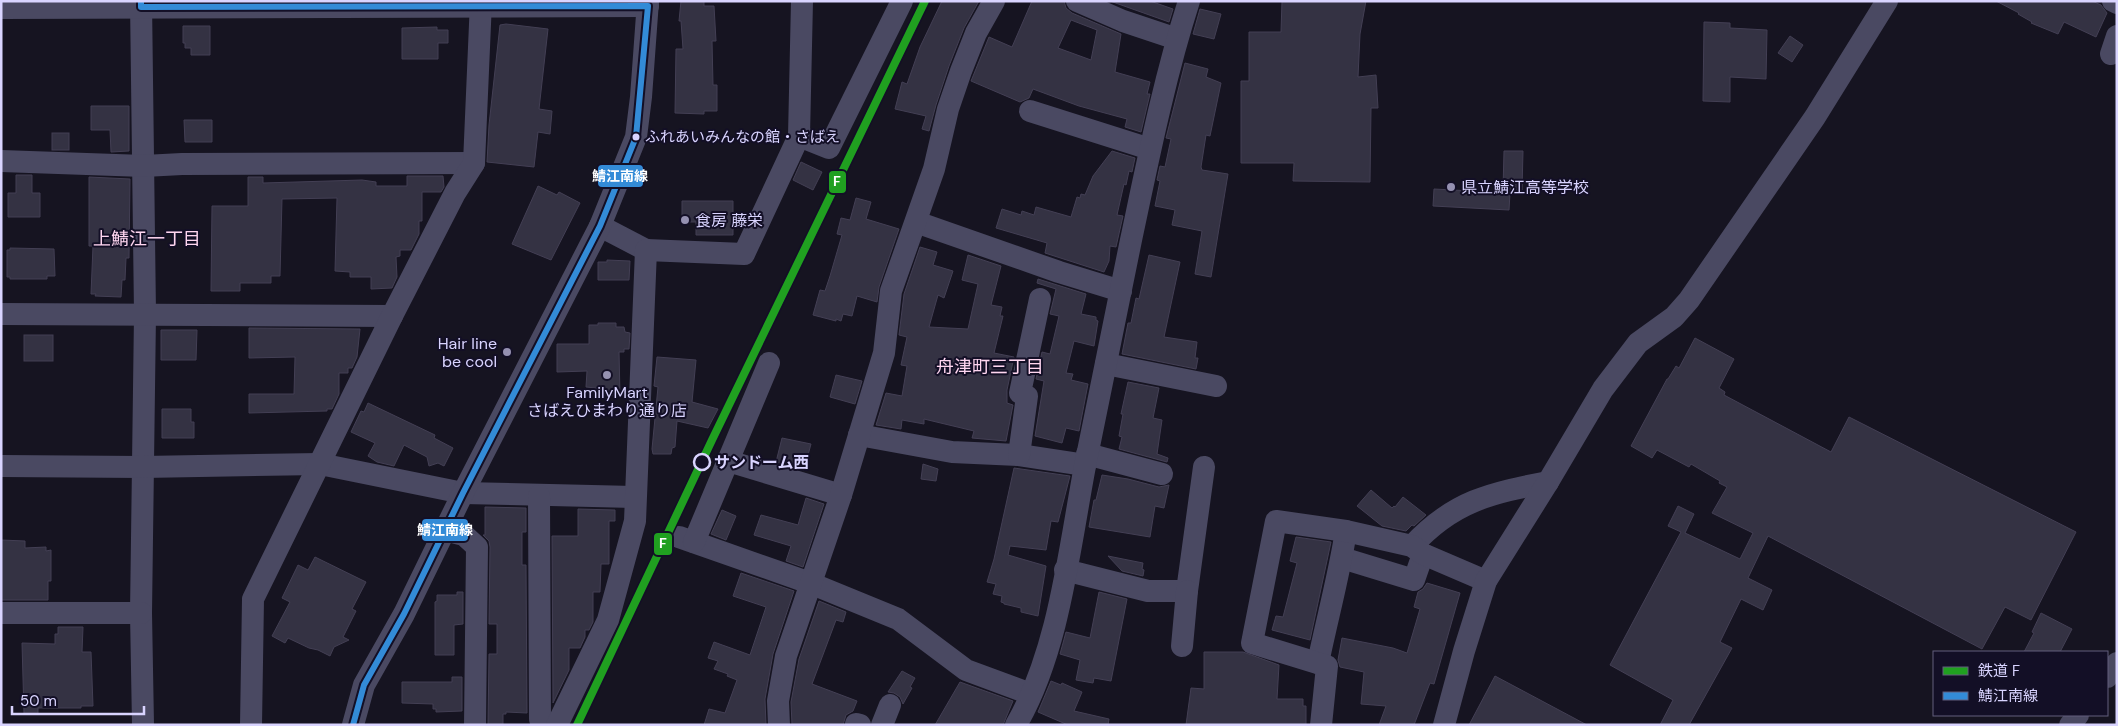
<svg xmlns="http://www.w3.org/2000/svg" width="2118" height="726" font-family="'DM Sans','Noto Sans JP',sans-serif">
<rect width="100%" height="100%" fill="#161421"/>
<!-- building -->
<g fill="#343243" stroke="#433f54" fill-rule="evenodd">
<polygon points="681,1 704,1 704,6 714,6 716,41 712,41 713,85 717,85 717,111 704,111 704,114 675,113 676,49 683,49 681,21 679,21"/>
<polygon points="942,1 979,1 964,28 949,66 936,105 929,131 922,129 926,116 895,109 902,82 907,84 920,47"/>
<path d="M1032,1h32l2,7 6,5 49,21 -6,38 35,10 -3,12h3l-9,38 -16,-5 2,-8 -48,-13 -46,-17 -4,9 -9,4 -49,-21 18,-44 23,10zM1071,20l26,10 -6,30 -33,-12z"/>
<polygon points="1110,1 1150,1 1173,9 1169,22"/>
<polygon points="1282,1 1366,1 1360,34 1358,77 1376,75 1378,108 1371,108 1370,182 1293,181 1294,163 1241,163 1241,81 1249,81 1249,32 1281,32"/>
<polygon points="1996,1 2092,1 2101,5 2107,13 2096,37 2064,22 2058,34 2031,23 2032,22 2018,14 2019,13"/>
<polygon points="1200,9 1221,14 1214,39 1193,34"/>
<polygon points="1704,22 1730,23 1730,28 1767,30 1766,79 1730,77 1730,102 1703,101"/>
<polygon points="506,24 548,29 539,109 552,111 550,134 538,132 534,167 487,162 489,125 500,25"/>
<polygon points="183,26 210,26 210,55 191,55 191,48 185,48 185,43 183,43"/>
<polygon points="437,27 437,30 448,30 448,43 438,43 438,59 402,59 402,28"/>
<polygon points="1790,36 1803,45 1792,62 1778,53"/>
<polygon points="1185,63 1208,69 1206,77 1221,83 1210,136 1206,135 1201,167 1202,170 1228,174 1211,277 1195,274 1202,231 1172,225 1175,210 1155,206 1160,181 1157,180 1160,166 1165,167 1171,139 1166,138"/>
<polygon points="91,106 129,106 129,151 111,152 110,130 91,130"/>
<polygon points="184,120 212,120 212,142 185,142"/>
<rect x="52" y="133" width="17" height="17"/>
<polygon points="1112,151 1135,158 1132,172 1129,171 1126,185 1124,184 1117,215 1123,216 1116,247 1110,246 1109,261 1104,272 1045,253 1047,243 996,228 1002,209 1021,215 1022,211 1034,215 1036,207 1071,217 1077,197 1080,198 1081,194 1085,195 1093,176"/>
<polygon points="1504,151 1523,151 1522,190 1503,190"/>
<polygon points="801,162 822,172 813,190 793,180"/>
<polygon points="16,175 32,175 32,193 40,193 40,217 8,217 8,193 16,193"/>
<polygon points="407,176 443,176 444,187 441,192 422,192 422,221 419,221 419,234 411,250 400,250 400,256 396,257 397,277 392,288 371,289 371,277 350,277 350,272 335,271 337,198 282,199 280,276 271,276 271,283 240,283 240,291 211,291 212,206 248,206 248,177 263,177 263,183 362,180 376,182 376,186 407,186"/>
<polygon points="89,177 130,179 129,258 126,258 125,280 122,280 121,297 95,296 96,294 91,294 93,246 89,246"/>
<polygon points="538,186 557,195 559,192 580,203 551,260 512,244"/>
<polygon points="1434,189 1510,193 1509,210 1433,206"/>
<polygon points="856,198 871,202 866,219 899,229 879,287 877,302 857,296 852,316 843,314 841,321 836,319 836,321 813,315 820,290 825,291 830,276 842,235 837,234 841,218 850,220"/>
<polygon points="682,201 733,201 733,235 696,235 696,222 682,222"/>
<polygon points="920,247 937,252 933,265 953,271 944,298 938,295 929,327 968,329 978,284 962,280 968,255 1001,266 991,305 1002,307 1000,316 1003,316 994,353 1014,357 1007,390 1007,403 1013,405 1006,441 972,438 974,431 924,419 924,424 902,420 901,429 876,425 886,393 902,396 907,366 901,365 907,337 899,335 904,294"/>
<polygon points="10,248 54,249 55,276 47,276 47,279 10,279 10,277 7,277 7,250 10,250"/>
<polygon points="1149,255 1180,262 1164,337 1197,342 1195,358 1198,358 1196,369 1122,354 1128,323 1131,323 1136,298 1139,299"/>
<polygon points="607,260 630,261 629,280 598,280 598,262 607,262"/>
<polygon points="1038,279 1086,294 1081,314 1096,317 1096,320 1098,321 1094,346 1074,341 1066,373 1073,374 1071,380 1088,384 1079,431 1066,428 1062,443 1035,436 1044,381 1036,379 1042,352 1050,354 1059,316 1050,314 1056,289 1037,283"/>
<polygon points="598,323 616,323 616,327 624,327 625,332 630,333 629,349 624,349 624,352 619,352 620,396 596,395 596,388 586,387 587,371 557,372 557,344 589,344 589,325 598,325"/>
<polygon points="249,328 360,329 357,357 352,368 348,368 348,373 339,373 339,394 332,409 327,409 327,411 249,413 249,394 294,394 295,357 249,358"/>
<polygon points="161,330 197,330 196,360 161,360"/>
<rect x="24" y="335" width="29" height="26"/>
<polygon points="1695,338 1734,359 1719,388 1725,392 1724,395 1831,452 1849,417 2076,532 2031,620 2005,607 1982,649 1768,536 1748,578 1772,590 1763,610 1741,599 1720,642 1732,648 1689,725 1660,725 1673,700 1610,665 1681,532 1668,526 1678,506 1694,514 1685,533 1740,559 1753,533 1712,513 1727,487 1719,483 1720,481 1691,464 1689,467 1657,450 1652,458 1631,446 1667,379 1668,379 1676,366 1679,368"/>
<polygon points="657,357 696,360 692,402 718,409 708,428 677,421 675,447 672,448 671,454 653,454 652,449 658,387 654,386"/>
<polygon points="836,375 862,381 855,404 830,397"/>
<polygon points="1128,382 1159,388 1153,418 1162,420 1157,454 1168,458 1167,462 1119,449 1122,437 1119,436 1123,414 1121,414"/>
<polygon points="368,403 435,435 434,438 453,448 444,466 438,463 429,466 427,457 404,445 394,466 377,462 368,456 375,443 351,432 361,411 364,412"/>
<polygon points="162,409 191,409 191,422 194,422 194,438 162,438"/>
<polygon points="782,438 811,444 804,470 776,462"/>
<polygon points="923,464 938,469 936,481 921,479"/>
<polygon points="1014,468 1070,476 1058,522 1051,521 1046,550 1010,546 1008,555 1046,566 1038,616 1021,612 1021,608 1004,604 1004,603 1001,602 1002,596 993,594 996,584 987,582 994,559"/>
<polygon points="1102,475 1128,479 1159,487 1169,485 1164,508 1155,506 1150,537 1089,527 1094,500 1096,500"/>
<polygon points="1371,490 1392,508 1394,506 1395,507 1403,497 1426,515 1414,526 1412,525 1406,531 1382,526 1357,506"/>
<polygon points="806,498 824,504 803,567 786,561 791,546 754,535 761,515 798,525"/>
<polygon points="485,507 526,508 526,532 522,532 522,565 526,565 527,713 506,712 506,714 503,714 503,725 488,725 489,654 497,654 497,624 489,624 490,547 489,541 483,535 485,535"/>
<polygon points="578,509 615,510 615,521 609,521 609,564 601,564 600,592 593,592 593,622 589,630 585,630 585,637 580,648 569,648 569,670 553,703 552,536 578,536"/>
<polygon points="722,510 736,516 726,540 711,534"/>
<polygon points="1296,537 1331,542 1310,640 1272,630 1276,616 1283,617 1297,563 1290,561"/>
<polygon points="1,540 25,541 25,548 46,547 46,551 51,550 51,581 48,581 48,600 1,600"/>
<polygon points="1108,556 1143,563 1142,569 1144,570 1143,576 1122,571"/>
<polygon points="315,557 366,582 352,609 356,611 343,637 349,640 334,647 330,656 318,650 309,648 288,638 285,643 272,636 290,602 282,598 298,565 308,570"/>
<polygon points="741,573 794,591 773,654 765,699 766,725 704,725 709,709 725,713 737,680 727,676 728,674 714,669 718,661 708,658 714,642 750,655 766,607 733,596"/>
<polygon points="1427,583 1460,593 1434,684 1430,683 1414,725 1379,725 1386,706 1361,704 1364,672 1340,667 1338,660 1342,638 1393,648 1407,653 1420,609 1414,607 1418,592 1423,589"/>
<polygon points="457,592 463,592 463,624 454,625 454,655 435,655 435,602 437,601 437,595 457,595"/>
<polygon points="1099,592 1127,599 1111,681 1094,678 1093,683 1076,680 1080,660 1060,654 1066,632 1090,638"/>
<polygon points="819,601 846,612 843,622 836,620 812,684 857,701 853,711 846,715 843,725 792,725 791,702 799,659"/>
<polygon points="2041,613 2072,629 2060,652 2024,652 2034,633 2032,632"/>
<polygon points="58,627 83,627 82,652 91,652 93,706 81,706 81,708 38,708 38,714 24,714 22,643 55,644 55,634 58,634"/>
<polygon points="1204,652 1243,652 1279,665 1277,699 1303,699 1303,706 1306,706 1306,725 1186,725 1191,688 1204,689"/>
<polygon points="902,671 915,678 910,687 912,688 903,704 900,697 894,693 888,692"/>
<polygon points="1495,676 1587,725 1469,725"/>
<polygon points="452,677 462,677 462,711 436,712 436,709 433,709 433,704 402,703 402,682 452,682"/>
<polygon points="1051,681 1061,685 1062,683 1082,692 1074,711 1109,719 1108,725 1068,725 1038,712"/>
<polygon points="960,682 1013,701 1003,725 935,725"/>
</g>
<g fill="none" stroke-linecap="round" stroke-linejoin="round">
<!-- minor -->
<g stroke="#4a4962" stroke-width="22">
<polyline points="141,1 145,314 141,613 143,725"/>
<polyline points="1077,1 1123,21 1177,39"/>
<polyline points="2113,1 2117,3"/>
<polyline points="1,8 648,6"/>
<polyline points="2111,54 2117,36"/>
<polyline points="1030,111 1150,149"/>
<polyline points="799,136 829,148 902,1"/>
<polyline points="1,161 144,166 182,164 474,163"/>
<polyline points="916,222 1059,272 1121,291"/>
<polyline points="600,226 646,250"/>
<polyline points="1,314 392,316"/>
<polyline points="1106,364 1216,386"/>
<polyline points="859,435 952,452 1019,455 1085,465"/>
<polyline points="1087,454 1162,474"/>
<polyline points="1019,455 1027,396 1020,393 1040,299"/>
<polyline points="728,461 841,495"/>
<polyline points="1,466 143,467 320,464 463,493 634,497"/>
<polyline points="539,496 540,719 542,725"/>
<polyline points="445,530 464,535 477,547 475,725"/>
<polyline points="679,537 810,583 898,619 966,670 1031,694"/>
<polyline points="694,542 769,363"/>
<path d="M1412,546c41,-45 79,-53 136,-64"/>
<polyline points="1342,558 1414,580 1423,554"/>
<polyline points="1065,570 1148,591 1187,591 1204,467"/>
<polyline points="1,613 141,613"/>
<polyline points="1182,646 1187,591"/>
<path d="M1318,663c9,-44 21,-87 28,-132"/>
<polyline points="2107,677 2117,663"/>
<polyline points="856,724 860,725"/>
<polyline points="251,725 253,599 392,316 455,193 474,163 481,1"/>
<polyline points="353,725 364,685 404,614 463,493 600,226 636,137 641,97 648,1"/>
<polyline points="557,725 608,620 635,521 646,250 744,254 799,136 802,1"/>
<polyline points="779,725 778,701 786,656 841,495 884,353 891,291 934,169 948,109 961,71 976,33 994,1"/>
<polyline points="882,725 890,705"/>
<path d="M1016,725c43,-74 53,-175 69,-259 15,-75 31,-150 46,-226 17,-80 33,-161 58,-239"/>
<polyline points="1321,725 1327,666 1252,643 1276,521 1346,531 1412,546 1423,554 1486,581"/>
<polyline points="1444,725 1464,651 1486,581 1548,482 1603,389 1638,343 1674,317 1689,300 1815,117 1887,1"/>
<polyline points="2070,725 2078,715"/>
</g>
<!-- bus-1 casing -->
<g stroke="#130f26" stroke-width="10">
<polyline id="bus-1" points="141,1 141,7 648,6 636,137 600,226 463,493 404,614 364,685 353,725"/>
</g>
<!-- bus-1 -->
<use href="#bus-1" stroke="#338bd7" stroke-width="6"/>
<!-- rail-1 casing -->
<g stroke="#130f26" stroke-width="11">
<polyline id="rail-1" points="577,725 712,440 925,1"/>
</g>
<!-- rail-1 -->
<use href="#rail-1" stroke="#20a020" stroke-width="8"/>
</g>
<!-- markers -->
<circle fill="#d9d4ff" stroke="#130f26" stroke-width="2" cx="636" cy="137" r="4.5"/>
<g fill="#9591b1" stroke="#130f26" stroke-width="2">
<circle cx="1451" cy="187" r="5"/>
<circle cx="685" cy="220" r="5"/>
<circle cx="507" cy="352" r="5"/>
<circle cx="607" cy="375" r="5"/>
</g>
<circle fill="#130f26" stroke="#d9d4ff" stroke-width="2.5" cx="702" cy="462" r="8"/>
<g text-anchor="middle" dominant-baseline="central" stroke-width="4" stroke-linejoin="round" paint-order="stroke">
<!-- bus labels -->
<g font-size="15" fill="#d9d4ff" stroke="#130f26" text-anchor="start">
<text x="645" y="137">ふれあいみんなの館・さばえ</text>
</g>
<!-- poi labels -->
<g font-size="16" fill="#d9d4ff" stroke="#130f26" text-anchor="start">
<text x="1461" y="187">県立鯖江高等学校</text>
<text x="695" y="220">食房 藤栄</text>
<text x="497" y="343" text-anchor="end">Hair line<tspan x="497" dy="18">be cool</tspan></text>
<text x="607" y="392" text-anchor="middle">FamilyMart<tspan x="607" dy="18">さばえひまわり通り店</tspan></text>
</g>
<!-- stop labels -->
<g font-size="16" font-weight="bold" fill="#d9d4ff" stroke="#130f26" text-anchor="start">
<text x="714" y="462">サンドーム西</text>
</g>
<!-- neighbourhood labels -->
<g font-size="18" fill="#ffd6f0" stroke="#130f26">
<text x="147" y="239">上鯖江一丁目</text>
<text x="990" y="367">舟津町三丁目</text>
</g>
</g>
<g stroke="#130f26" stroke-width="2">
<rect x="597" y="164" width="47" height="24" rx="5" fill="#338bd7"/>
<rect x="828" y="170" width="19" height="24" rx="5" fill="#20a020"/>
<rect x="421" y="518" width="48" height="24" rx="5" fill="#338bd7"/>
<rect x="653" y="532" width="20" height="24" rx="5" fill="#20a020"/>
</g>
<g font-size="14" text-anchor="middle" font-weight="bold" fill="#fff">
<text x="620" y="181">鯖江南線</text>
<text x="837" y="186">F</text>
<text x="445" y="535">鯖江南線</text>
<text x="663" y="548">F</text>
</g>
<!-- border -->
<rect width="2118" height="726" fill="none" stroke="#d9d4ff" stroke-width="5"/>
<!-- legend -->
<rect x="1933" y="651" width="175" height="65" fill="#130f26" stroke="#625e7d"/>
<rect x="1943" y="667" width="25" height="8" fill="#20a020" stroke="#625e7d"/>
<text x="1978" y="676" font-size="15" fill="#d9d4ff">鉄道 F</text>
<rect x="1943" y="692" width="25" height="8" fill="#338bd7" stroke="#625e7d"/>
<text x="1978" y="701" font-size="15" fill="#d9d4ff">鯖江南線</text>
<!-- scale -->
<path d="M12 706v8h132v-8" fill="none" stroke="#d9d4ff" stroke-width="2.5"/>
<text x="20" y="706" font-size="15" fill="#d9d4ff" stroke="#130f26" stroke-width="4" paint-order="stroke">50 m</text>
</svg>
